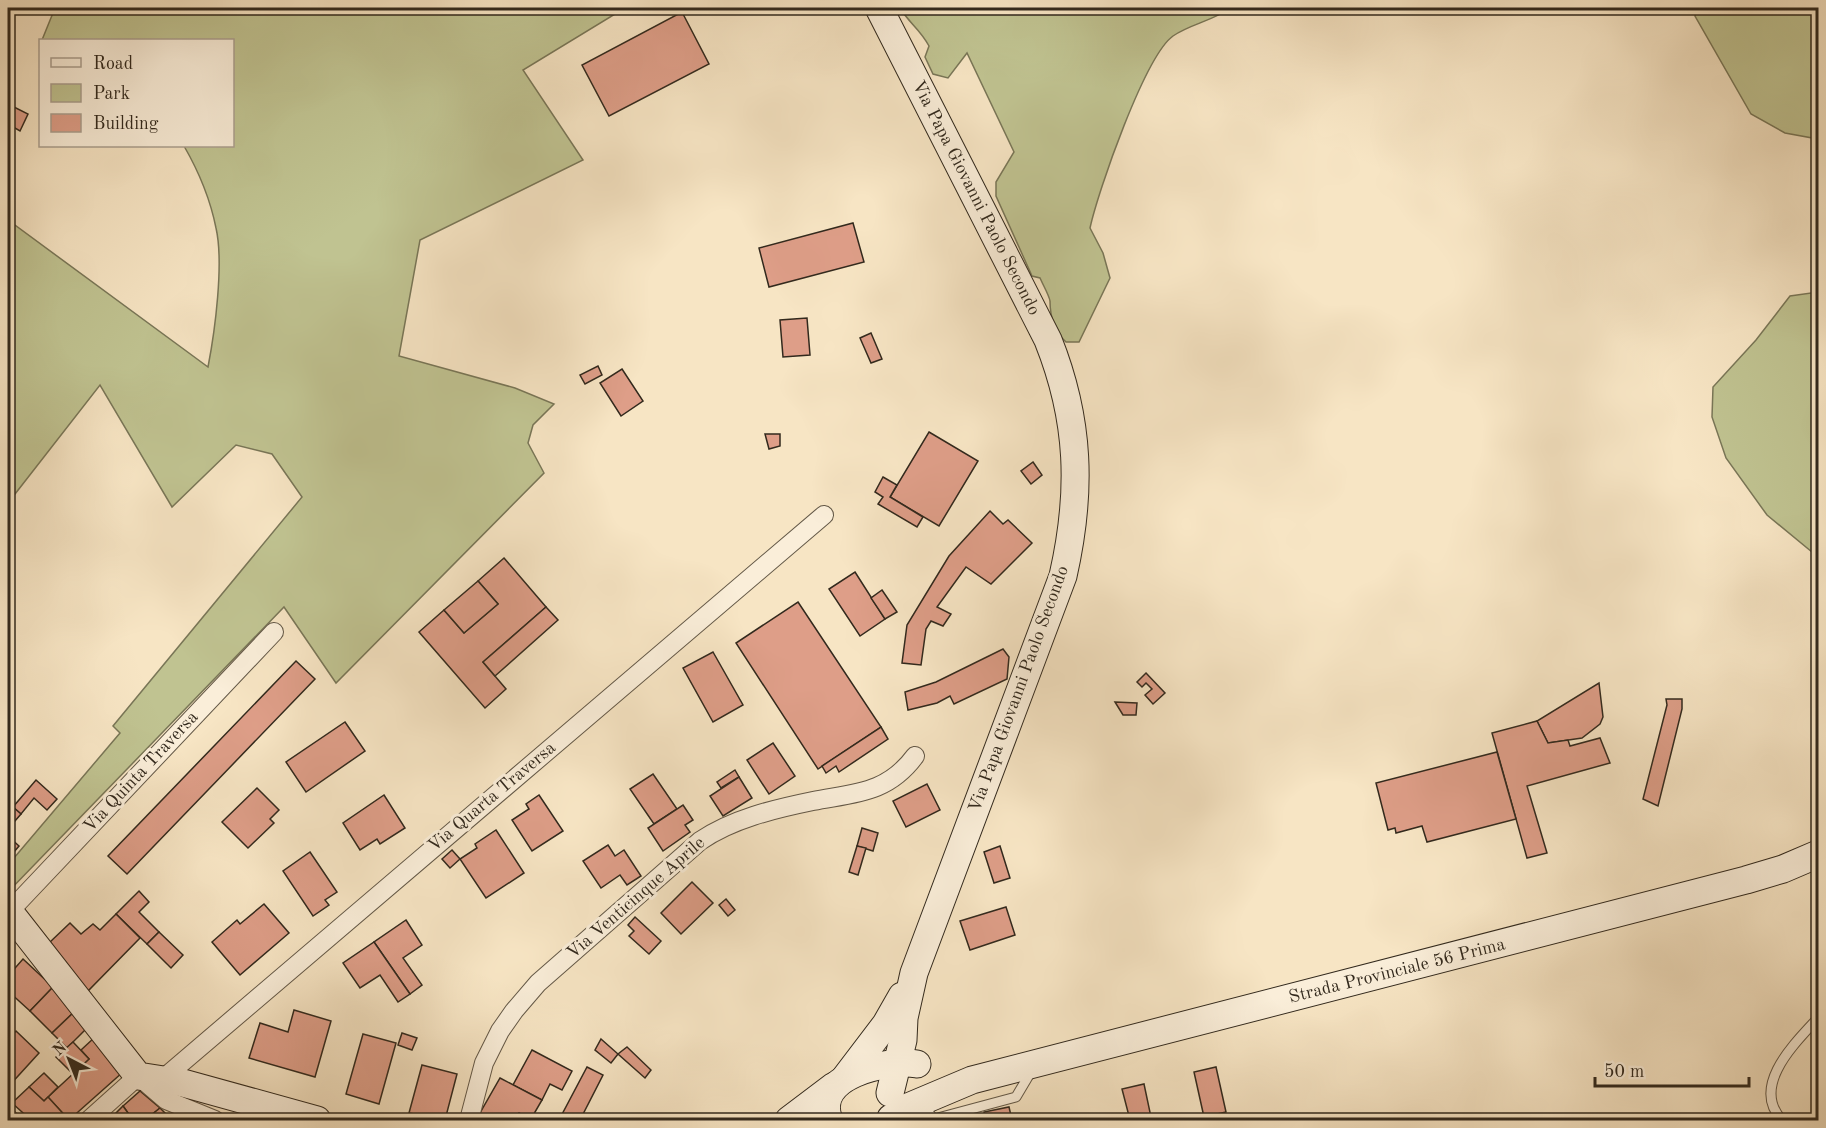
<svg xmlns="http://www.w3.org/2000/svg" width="1826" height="1128" font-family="'Old Standard TT',serif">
<rect width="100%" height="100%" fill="#f7e5c4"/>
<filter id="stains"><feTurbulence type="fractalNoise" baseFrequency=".00333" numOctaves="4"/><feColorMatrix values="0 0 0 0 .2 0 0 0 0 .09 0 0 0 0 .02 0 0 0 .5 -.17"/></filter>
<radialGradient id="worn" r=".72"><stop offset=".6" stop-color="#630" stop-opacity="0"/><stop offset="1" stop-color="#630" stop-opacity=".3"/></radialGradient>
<!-- green -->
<g fill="#c0c391" stroke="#797657" stroke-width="1.5">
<path d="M55,8h570l-102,62 60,90 -163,80 -21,116 116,32 39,16 -21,21 -5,18 16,30 -208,210 -52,-76 -276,285v-27l112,-132 -7,-7 189,-229 -30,-43 -36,-9 -64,62 -72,-122 -92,118v-283l200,147c7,-36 16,-104 8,-139 -6,-30 -17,-56 -32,-82h48v-106h-190z"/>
<path d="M900,8h330c-17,13 -40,16 -57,28 -28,20 -75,155 -83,192l13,25 7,25 -31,64h-13c-12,-11 -16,-26 -16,-41 -1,-6 -7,-16 -10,-23l-8,-2 -36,-80v-14l18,-30 -47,-99 -19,25 -15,-4 -8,-17 4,-11c-9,-17 -20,-23 -29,-38z"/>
<polygon points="1696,8 1818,8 1818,139 1785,133 1751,114 1695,16"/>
<polygon points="1818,292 1818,557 1767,515 1726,458 1712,417 1713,387 1756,340 1790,296"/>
</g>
<!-- building -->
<g fill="#de9e88" stroke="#32291d" stroke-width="1.5">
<polygon points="682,12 709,64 609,116 582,65"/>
<polygon points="8,104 28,114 20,131 8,124"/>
<polygon points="853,223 864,262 769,287 759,248"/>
<polygon points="807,318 810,355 783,357 780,320"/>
<polygon points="871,333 882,359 871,363 860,338"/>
<polygon points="598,366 602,375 585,384 580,375"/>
<polygon points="622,369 643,401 621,416 600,383"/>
<polygon points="929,432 978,461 939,526 890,497"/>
<polygon points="765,434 780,434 780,446 769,449"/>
<polygon points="1033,462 1042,475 1031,484 1021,471"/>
<polygon points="883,477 897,485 890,497 923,517 917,527 878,504 883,497 875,492"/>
<polygon points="990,511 1003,524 1008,520 1032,543 991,584 966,567 937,607 951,614 943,626 931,621 926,629 921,665 902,663 907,625 949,556"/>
<polygon points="504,558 546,607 483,662 506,689 485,708 419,632 444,610 464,633 498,604 478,581"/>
<polygon points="855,572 885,619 860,636 829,589"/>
<polygon points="478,581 498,604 464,633 444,610"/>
<polygon points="882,590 897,612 885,619 871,598"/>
<polygon points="798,602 881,727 818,769 736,643"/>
<polygon points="546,607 558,620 495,676 483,662"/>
<polygon points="1003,649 1009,657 1007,679 954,704 950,696 937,703 908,710 905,692 936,682"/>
<polygon points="713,652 743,705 713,722 683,668"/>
<polygon points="296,661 315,679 127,874 108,856"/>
<polygon points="1146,673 1165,693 1153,704 1145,695 1152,689 1146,683 1142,687 1137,682"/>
<polygon points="1599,683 1603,717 1600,724 1582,738 1548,743 1537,721"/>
<polygon points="1666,699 1682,699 1682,709 1658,806 1643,799 1667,705"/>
<polygon points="1115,702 1137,703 1136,715 1123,715"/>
<polygon points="1537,721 1548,743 1568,740 1570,746 1600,738 1610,763 1527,786 1547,853 1527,858 1492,733"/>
<polygon points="345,722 365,751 306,792 286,762"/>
<polygon points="881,727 888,739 839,772 836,766 826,773 822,766"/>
<polygon points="773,743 795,776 769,794 747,760"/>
<polygon points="1497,752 1516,819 1427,842 1422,826 1396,833 1395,828 1388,830 1376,783"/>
<polygon points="735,770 739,777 721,788 717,782"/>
<polygon points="653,774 677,809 654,824 630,789"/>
<polygon points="739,777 752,798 723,816 710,796"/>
<polygon points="36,780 57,799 47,810 34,798 21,814 13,807"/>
<polygon points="927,784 940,810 906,827 893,801"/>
<polygon points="257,788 279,810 270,819 274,823 248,848 222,822"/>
<polygon points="384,795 405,828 380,844 377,839 360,850 343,823"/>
<polygon points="539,795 563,831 532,851 512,820 529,809 526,804"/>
<polygon points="683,805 693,820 685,825 690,832 663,851 648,828"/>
<polygon points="13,807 21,814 8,829 8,813"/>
<polygon points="862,828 878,833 873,851 857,846"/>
<polygon points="496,830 524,873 486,898 460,859 477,848 475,844"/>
<polygon points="8,836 19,846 8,859"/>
<polygon points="608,845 615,856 624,850 641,876 627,885 620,875 601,888 583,861"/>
<polygon points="857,846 866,848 858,875 849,872"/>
<polygon points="1000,846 1010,878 994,883 984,852"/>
<polygon points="452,850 460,859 450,868 442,859"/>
<polygon points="310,852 337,892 325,900 329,905 313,916 283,871"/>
<polygon points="692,882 713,903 681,934 661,913"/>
<polygon points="139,891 149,902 139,912 159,932 147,944 116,914"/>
<polygon points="726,899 735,910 728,916 719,905"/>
<polygon points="264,904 289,933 240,975 212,942 237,920 240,924"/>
<polygon points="1006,907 1015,935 970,950 960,921"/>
<polygon points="116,914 140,938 86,993 50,942 70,923 81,934 93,924 100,930"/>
<polygon points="635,917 661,941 649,954 629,936 634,931 628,925"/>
<polygon points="406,920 422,945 403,958 422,985 410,994 374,942"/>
<polygon points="159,932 183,955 171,968 147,944"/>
<polygon points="374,942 410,994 398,1002 380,975 360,988 343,963"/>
<polygon points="23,959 53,987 30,1011 8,991 8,976"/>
<polygon points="53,987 74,1012 52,1033 30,1011"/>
<polygon points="294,1010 331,1021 315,1077 249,1058 260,1023 288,1032"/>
<polygon points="74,1012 87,1028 67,1048 52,1033"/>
<polygon points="16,1031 39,1053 8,1087 8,1039"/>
<polygon points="402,1033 417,1038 412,1050 398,1045"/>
<polygon points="363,1034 396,1043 379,1104 346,1094"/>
<polygon points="95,1037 123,1072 69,1120 48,1097 89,1059 81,1050"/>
<polygon points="601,1039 618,1054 611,1063 595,1050"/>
<polygon points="73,1042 89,1059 73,1074 56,1057"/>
<polygon points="627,1047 651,1070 645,1078 618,1054"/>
<polygon points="532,1050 572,1071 562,1090 550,1084 542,1100 513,1085"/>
<polygon points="422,1065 457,1074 445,1120 409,1113"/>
<polygon points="587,1067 603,1075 580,1120 559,1120"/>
<polygon points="1216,1067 1226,1112 1204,1117 1194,1072"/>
<polygon points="44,1073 58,1087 44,1101 29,1087"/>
<polygon points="500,1078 542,1100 531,1119 519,1113 515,1120 495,1120 480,1113"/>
<polygon points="1144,1084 1151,1117 1130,1120 1122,1089"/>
<polygon points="29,1087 44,1101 48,1097 69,1120 31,1120 12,1103"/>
<polygon points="140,1091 160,1108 145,1120 133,1120 123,1106"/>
<polygon points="123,1106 133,1120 109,1120"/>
<polygon points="1009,1107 1012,1120 986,1120 984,1112"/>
<polygon points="160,1108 168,1116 164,1120 145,1120"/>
</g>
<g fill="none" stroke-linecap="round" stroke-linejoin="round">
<!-- lane casing -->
<g stroke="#635847" stroke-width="11">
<g id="lane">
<polyline points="921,1104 934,1119 1016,1097 1032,1070"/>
<path d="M1782,1120c-32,-34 13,-77 36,-102"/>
</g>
</g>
<!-- street casing -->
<g stroke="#635847" stroke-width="20">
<g id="street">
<polyline points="8,913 274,632"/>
<polyline points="158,1083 824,515"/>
<polyline points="8,1118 10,1120"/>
<polyline points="89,1120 138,1076 166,1100 215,1120"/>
<path d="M469,1120l15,-57 16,-32 14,-20 24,-28 162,-142c32,-22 74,-32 113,-40 41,-8 74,-7 102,-45"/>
</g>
</g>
<!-- secondary casing -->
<g stroke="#32291d" stroke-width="29">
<g id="secondary">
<path d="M879,8l169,332c32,80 34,152 15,236l-149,397 -10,45 -1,22 -13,53"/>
<polyline points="8,910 138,1076 183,1083 317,1120"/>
<polyline points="845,1078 886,1024 902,996"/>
<polyline points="891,1118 908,1107 972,1080 1746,880 1783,869 1818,854"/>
<polyline points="789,1120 834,1086"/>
<path d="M829,1120c-18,-44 57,-61 88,-56"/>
</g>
</g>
<!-- lane -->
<use href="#lane" stroke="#faeed9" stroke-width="9"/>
<!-- street -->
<use href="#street" stroke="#faeed9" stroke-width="18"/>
<!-- secondary -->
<use href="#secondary" stroke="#faeed9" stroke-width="27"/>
</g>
<g text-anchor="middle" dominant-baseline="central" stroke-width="6" stroke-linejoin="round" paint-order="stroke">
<!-- street labels -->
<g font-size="18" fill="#32291d" stroke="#faeed9">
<text transform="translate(976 198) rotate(63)">Via Papa Giovanni Paolo Secondo</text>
<text transform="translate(1019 689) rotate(-70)">Via Papa Giovanni Paolo Secondo</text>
<text transform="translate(141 772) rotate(-47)">Via Quinta Traversa</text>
<text transform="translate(492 797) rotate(-40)">Via Quarta Traversa</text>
<text transform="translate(636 898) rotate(-41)">Via Venticinque Aprile</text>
<text transform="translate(1397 971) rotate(-14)">Strada Provinciale 56 Prima</text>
</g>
</g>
<!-- margin -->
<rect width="1826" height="1128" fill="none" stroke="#f7e5c4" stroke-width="30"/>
<rect x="9" y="9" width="1808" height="1110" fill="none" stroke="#32291d" stroke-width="3"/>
<rect x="15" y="15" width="1796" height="1098" fill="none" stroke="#32291d" stroke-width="1.5"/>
<!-- legend -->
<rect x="39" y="39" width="195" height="108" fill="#faeed9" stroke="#aa9f8e" stroke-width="1.5"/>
<rect x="51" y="58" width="30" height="9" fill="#faeed9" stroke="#aa9f8e" stroke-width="1.5"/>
<text x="93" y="69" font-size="18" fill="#32291d">Road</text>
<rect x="51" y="84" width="30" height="18" fill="#c0c391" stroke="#aa9f8e" stroke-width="1.5"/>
<text x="93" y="99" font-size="18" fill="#32291d">Park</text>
<rect x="51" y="114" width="30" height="18" fill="#de9e88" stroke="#aa9f8e" stroke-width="1.5"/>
<text x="93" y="129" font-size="18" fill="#32291d">Building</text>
<!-- north arrow -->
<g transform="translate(69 1059) rotate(318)" stroke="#faeed9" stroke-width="4.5" paint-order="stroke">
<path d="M0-4.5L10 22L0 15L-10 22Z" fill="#32291d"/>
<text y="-9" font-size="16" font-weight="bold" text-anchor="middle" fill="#32291d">N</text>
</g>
<!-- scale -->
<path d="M1595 1077v9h154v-9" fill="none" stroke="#32291d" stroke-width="3"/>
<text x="1604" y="1077" font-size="18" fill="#32291d" stroke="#faeed9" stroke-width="4.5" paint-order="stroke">50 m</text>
<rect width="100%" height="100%" filter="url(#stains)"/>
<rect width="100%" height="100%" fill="url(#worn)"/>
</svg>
